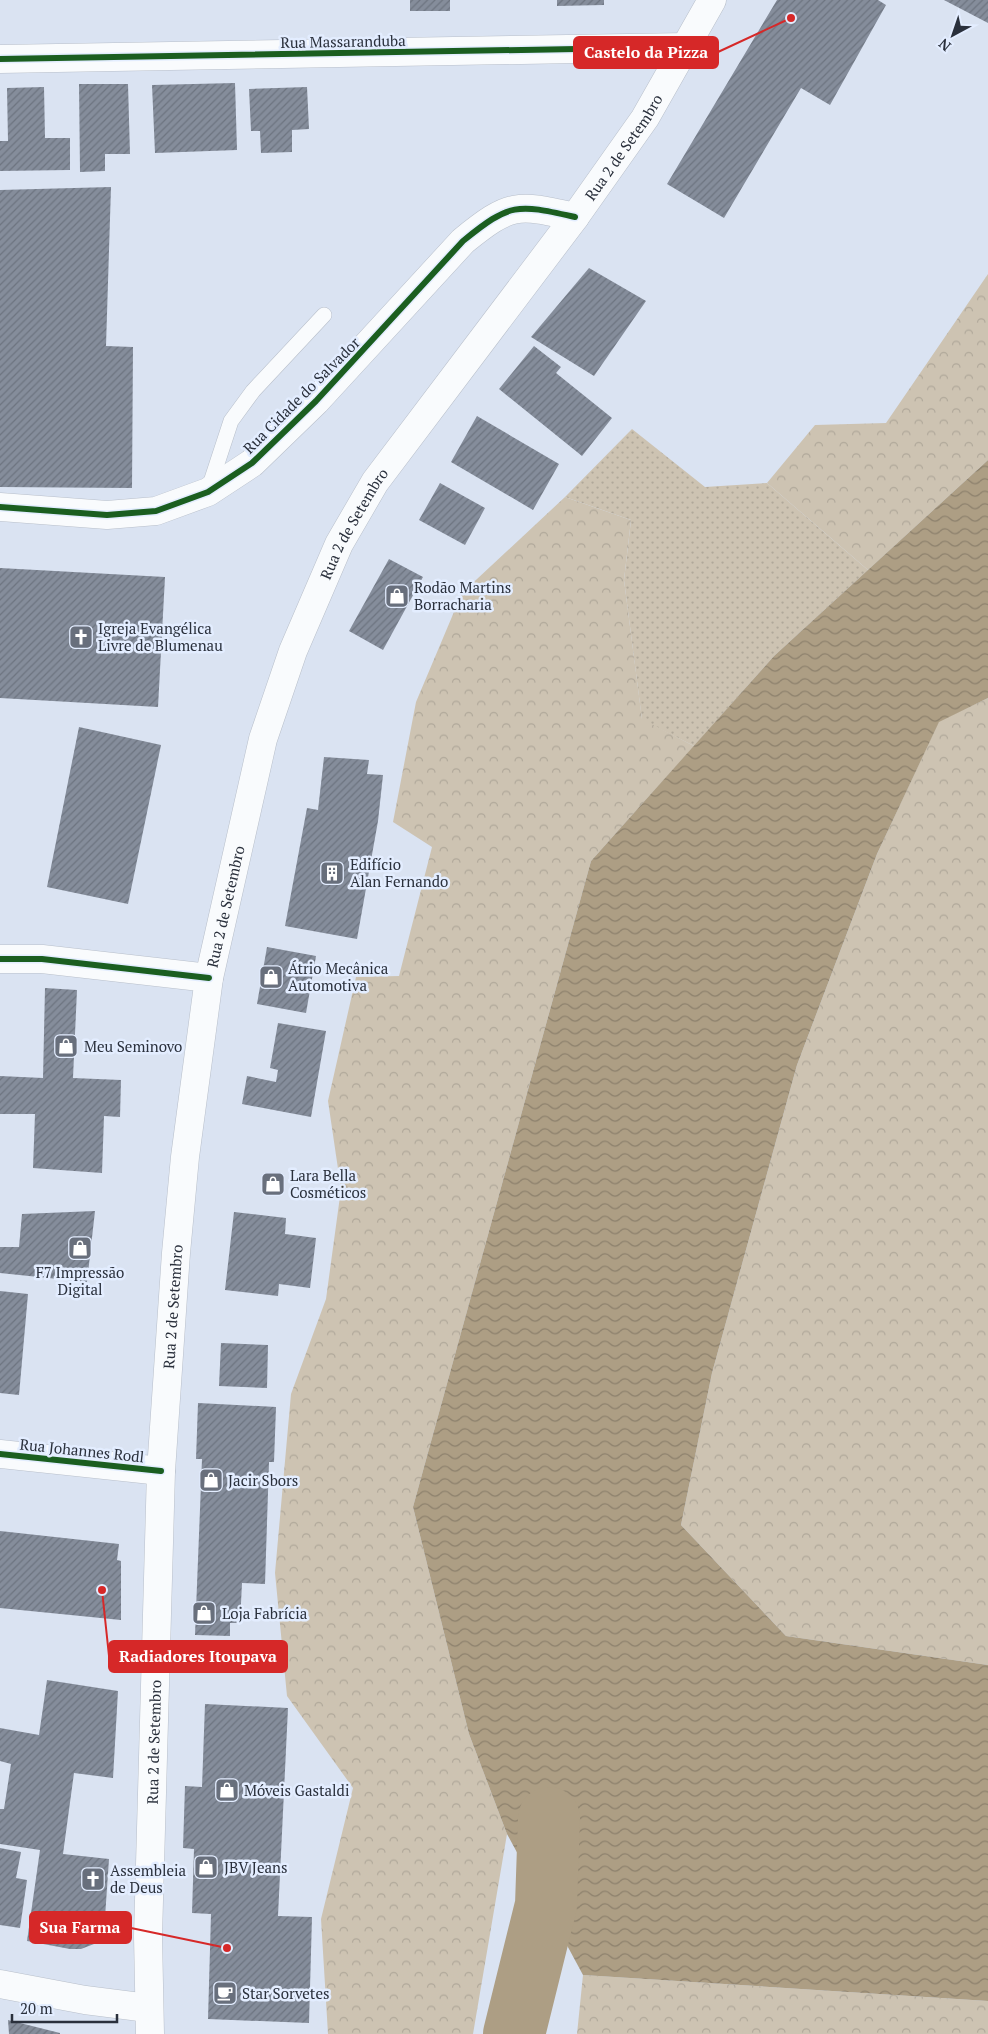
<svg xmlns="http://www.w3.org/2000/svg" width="988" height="2034" font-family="'PT Serif',serif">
<defs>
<pattern id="grass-dots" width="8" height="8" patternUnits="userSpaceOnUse" patternTransform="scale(1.25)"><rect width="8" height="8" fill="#cdc3b2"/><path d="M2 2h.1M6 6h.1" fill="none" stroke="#b0a89a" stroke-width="1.8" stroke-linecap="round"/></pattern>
<pattern id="forest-crowns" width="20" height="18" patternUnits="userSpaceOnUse" patternTransform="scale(1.25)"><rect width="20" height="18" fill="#cdc3b2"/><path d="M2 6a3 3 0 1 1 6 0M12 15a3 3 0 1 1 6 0" fill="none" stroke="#b0a89a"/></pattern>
<pattern id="water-waves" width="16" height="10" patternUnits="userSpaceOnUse" patternTransform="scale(1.25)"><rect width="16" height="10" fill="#ad9e84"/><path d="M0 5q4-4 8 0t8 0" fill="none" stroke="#8d816d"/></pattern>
<pattern id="building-hatch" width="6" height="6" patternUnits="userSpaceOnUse" patternTransform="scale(1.25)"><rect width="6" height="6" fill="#858d9b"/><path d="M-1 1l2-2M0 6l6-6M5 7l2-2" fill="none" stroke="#6d7480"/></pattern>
</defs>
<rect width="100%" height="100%" fill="#dae3f2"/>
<!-- grass -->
<polygon fill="url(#grass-dots)" points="632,429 705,487 767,483 868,570 774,656 694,746 642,720 624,580 631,520 565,497"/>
<!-- forest -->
<g fill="url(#forest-crowns)">
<polygon points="988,274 988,460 868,570 767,483 815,425 886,423"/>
<polygon points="565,497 631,520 624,580 642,719 694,746 591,861 413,1507 469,1734 507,1834 473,2034 328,2034 321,1919 353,1788 287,1696 275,1573 291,1394 326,1299 341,1189 328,1101 356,977 399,976 432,847 393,822 416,702 462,593"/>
<polygon points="988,698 988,1665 786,1636 681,1525 712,1373 797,1065 877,854 939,721"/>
<polygon points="583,1975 988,2001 988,2034 577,2034"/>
</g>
<!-- water -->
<polygon fill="url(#water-waves)" points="988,460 988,698 939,722 877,854 797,1065 712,1373 681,1525 786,1636 988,1665 988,2001 583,1975 507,1834 469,1734 413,1507 591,861 774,656"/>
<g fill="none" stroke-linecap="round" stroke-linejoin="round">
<!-- river -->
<polyline stroke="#ad9e84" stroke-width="62" points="514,2034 546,1905 549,1818"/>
</g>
<!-- building -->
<g fill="url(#building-hatch)">
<rect x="410" y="0" width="40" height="11"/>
<polygon points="557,0 604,0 604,5 557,6"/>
<polygon points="777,0 878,0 886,5 830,105 801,88 724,218 667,184"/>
<polygon points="944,0 988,0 988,23"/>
<polygon points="235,83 237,150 155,153 152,85"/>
<polygon points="79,84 128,84 130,154 105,154 105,171 80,172"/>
<polygon points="44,87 45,138 70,138 70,170 0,171 0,141 8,141 7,88"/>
<polygon points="307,87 309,129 292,130 292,152 261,153 260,131 251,131 249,89"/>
<polygon points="111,187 106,346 133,347 132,488 0,487 0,190"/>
<polygon points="589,268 646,301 594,376 531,337"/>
<polygon points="534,346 561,367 556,373 612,418 582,456 499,389"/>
<polygon points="477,416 559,464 533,510 451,462"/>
<polygon points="440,483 485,508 465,545 419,520"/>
<polygon points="389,559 423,577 383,650 349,631"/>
<polygon points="0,568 165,577 158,707 0,698"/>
<polygon points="79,727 161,745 128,904 47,887"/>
<polygon points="324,757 369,760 367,774 383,775 378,821 357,939 285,926 307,808 318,810"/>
<polygon points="267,947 316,956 306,1013 257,1004"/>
<polygon points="45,988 77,990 73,1078 121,1080 120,1117 104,1116 102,1173 33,1168 35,1114 0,1114 0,1076 43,1078"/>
<polygon points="278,1023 326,1031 311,1117 242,1104 247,1076 276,1082 278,1070 270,1068"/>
<polygon points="95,1211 87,1282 0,1273 0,1247 19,1247 22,1214"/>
<polygon points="234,1212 286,1218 285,1234 316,1238 310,1288 279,1284 278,1296 225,1290"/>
<polygon points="0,1291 28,1294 19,1395 0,1393"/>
<polygon points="221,1343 268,1345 267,1388 219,1386"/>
<polygon points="198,1403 276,1407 274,1462 269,1462 265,1584 242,1583 240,1623 230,1623 230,1636 195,1635 202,1459 196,1459"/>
<polygon points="0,1531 119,1544 117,1560 121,1561 121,1620 0,1608"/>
<polygon points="47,1680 118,1691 113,1778 74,1773 63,1854 109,1859 104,1932 94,1944 81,1949 70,1949 27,1941 40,1850 0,1844 0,1809 4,1809 11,1764 0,1761 0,1728 39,1735"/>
<polygon points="205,1704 288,1708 278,1916 312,1917 309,2023 208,2019 211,1914 192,1913 194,1849 183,1848 185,1786 202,1787"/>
<polygon points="0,1848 21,1852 16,1878 27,1880 20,1928 0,1925"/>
<polygon points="8,2020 60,2033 60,2034 9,2034"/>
</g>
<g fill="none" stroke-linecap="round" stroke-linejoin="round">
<!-- service casing -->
<g stroke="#b8bfca" stroke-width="16">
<polyline id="service" points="208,491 231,421 253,391 324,315"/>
</g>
<!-- minor casing -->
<g stroke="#b8bfca" stroke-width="29">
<g id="minor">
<polyline points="0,59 687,47"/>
<path d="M0,507l107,8 49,-4 52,-19 44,-29 64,-62 147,-160c48,-39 54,-37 112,-24"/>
<polyline points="0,1454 161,1471"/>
</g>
</g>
<!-- tertiary casing -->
<g stroke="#b8bfca" stroke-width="29">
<polyline id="tertiary" points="0,959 42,959 209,978"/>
</g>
<!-- primary casing -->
<g stroke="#b8bfca" stroke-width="29">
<g id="primary">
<polyline points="0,1984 85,2000 148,2008"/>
<path id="s1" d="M150,2034l-2,-98 13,-465 15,-218 9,-96 24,-179 54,-239 30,-88 46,-107 36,-62 200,-265 70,-99 67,-118"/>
</g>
</g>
<!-- service -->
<use href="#service" stroke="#f9fbfd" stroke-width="15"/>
<!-- minor -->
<use href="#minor" stroke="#f9fbfd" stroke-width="28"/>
<!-- tertiary -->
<use href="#tertiary" stroke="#f9fbfd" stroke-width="28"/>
<!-- primary -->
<use href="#primary" stroke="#f9fbfd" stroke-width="28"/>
<!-- cycleway casing -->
<g stroke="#e3edff" stroke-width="9">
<g id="cycleway">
<polyline points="0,59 687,47"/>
<path d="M0,507l107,8 49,-4 52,-19 44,-29 64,-62 147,-160c48,-39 54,-37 112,-24"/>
<polyline points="0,959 42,959 209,978"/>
<polyline points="0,1454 161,1471"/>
</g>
</g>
<!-- cycleway -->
<use href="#cycleway" stroke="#1b5e20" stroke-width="6"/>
</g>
<!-- icons -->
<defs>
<g id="shop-square" transform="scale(1.25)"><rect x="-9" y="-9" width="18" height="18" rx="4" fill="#686f7c" stroke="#e3edff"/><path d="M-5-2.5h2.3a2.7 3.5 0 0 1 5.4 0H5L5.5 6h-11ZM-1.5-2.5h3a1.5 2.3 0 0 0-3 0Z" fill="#fff"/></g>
<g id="church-square" transform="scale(1.25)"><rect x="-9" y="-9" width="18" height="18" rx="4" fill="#686f7c" stroke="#e3edff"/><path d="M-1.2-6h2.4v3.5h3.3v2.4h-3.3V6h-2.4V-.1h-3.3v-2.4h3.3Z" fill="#fff"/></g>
<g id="building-square" transform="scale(1.25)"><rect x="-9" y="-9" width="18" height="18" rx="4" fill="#686f7c" stroke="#e3edff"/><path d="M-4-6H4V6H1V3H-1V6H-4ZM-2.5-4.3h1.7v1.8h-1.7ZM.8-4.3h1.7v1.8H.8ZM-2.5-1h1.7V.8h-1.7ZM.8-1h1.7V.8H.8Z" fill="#fff"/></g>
<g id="cafe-square" transform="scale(1.25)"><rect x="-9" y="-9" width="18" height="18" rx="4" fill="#686f7c" stroke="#e3edff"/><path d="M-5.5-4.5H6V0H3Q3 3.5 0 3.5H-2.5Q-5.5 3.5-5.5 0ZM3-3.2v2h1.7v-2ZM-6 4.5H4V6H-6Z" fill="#fff"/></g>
</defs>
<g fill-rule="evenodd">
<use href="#shop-square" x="397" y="596"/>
<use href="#church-square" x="81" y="637"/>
<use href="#building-square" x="332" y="873"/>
<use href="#shop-square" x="271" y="977"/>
<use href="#shop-square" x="66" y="1046"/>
<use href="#shop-square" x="273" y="1184"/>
<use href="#shop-square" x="80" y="1248"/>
<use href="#shop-square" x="211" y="1480"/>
<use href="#shop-square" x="204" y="1613"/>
<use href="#shop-square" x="227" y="1790"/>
<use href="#shop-square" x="206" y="1867"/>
<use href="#church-square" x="93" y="1879"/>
<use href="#cafe-square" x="225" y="1993"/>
</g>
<g text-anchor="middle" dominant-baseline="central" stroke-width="5" stroke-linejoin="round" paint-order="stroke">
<!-- street labels -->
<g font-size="15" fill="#2a303c" stroke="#e3edff">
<text transform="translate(343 41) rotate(-1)">Rua Massaranduba</text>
<text stroke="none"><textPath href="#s1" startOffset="2002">Rua 2 de Setembro</textPath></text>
<text transform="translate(301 395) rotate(-45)">Rua Cidade do Salvador</text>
<text stroke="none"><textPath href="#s1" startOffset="1538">Rua 2 de Setembro</textPath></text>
<text stroke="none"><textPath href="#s1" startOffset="1132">Rua 2 de Setembro</textPath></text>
<text stroke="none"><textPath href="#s1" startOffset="728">Rua 2 de Setembro</textPath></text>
<text transform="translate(82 1450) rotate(6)">Rua Johannes Rodl</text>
<text stroke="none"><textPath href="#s1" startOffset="292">Rua 2 de Setembro</textPath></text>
</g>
<!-- poi labels -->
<g font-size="15" fill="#2a303c" stroke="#e3edff" text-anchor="start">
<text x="414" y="587">Rodão Martins<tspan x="414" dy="17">Borracharia</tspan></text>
<text x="98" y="628">Igreja Evangélica<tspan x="98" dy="17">Livre de Blumenau</tspan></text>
<text x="350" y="864">Edifício<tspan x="350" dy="17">Alan Fernando</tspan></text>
<text x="288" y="968">Átrio Mecânica<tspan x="288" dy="17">Automotiva</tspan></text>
<text x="84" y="1046">Meu Seminovo</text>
<text x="290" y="1175">Lara Bella<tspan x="290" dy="17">Cosméticos</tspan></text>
<text x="80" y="1272" text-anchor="middle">F7 Impressão<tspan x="80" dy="17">Digital</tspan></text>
<text x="228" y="1480">Jacir Sbors</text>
<text x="222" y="1613">Loja Fabrícia</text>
<text x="244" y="1790">Móveis Gastaldi</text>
<text x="224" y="1867">JBV Jeans</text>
<text x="110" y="1870">Assembleia<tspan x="110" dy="17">de Deus</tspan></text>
<text x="242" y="1993">Star Sorvetes</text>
</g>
</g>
<!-- callouts -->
<path fill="none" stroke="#d62828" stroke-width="2" d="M791 18L718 52M102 1590L109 1656M227 1948L131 1928"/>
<g fill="#d62828" stroke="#e3edff" stroke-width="2">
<circle cx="791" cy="18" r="5"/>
<circle cx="102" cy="1590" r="5"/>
<circle cx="227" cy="1948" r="5"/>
</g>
<g fill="#d62828" stroke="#d62828" stroke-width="2">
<rect x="574" y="37" width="144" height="31" rx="5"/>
<rect x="109" y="1641" width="178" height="31" rx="5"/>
<rect x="30" y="1912" width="101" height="31" rx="5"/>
</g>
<g font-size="16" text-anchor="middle" font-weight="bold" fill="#fff">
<text x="646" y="58">Castelo da Pizza</text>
<text x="198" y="1662">Radiadores Itoupava</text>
<text x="80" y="1933">Sua Farma</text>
</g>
<!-- north arrow -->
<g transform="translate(953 35) rotate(220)" stroke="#e3edff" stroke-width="4" paint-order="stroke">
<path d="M0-4L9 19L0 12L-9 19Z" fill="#2a303c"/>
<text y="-8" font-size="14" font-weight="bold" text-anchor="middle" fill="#2a303c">N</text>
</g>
<!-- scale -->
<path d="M12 2014v8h105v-8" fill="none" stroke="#2a303c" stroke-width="2.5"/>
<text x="20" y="2014" font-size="15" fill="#2a303c" stroke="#e3edff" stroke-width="4" paint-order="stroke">20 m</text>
</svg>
